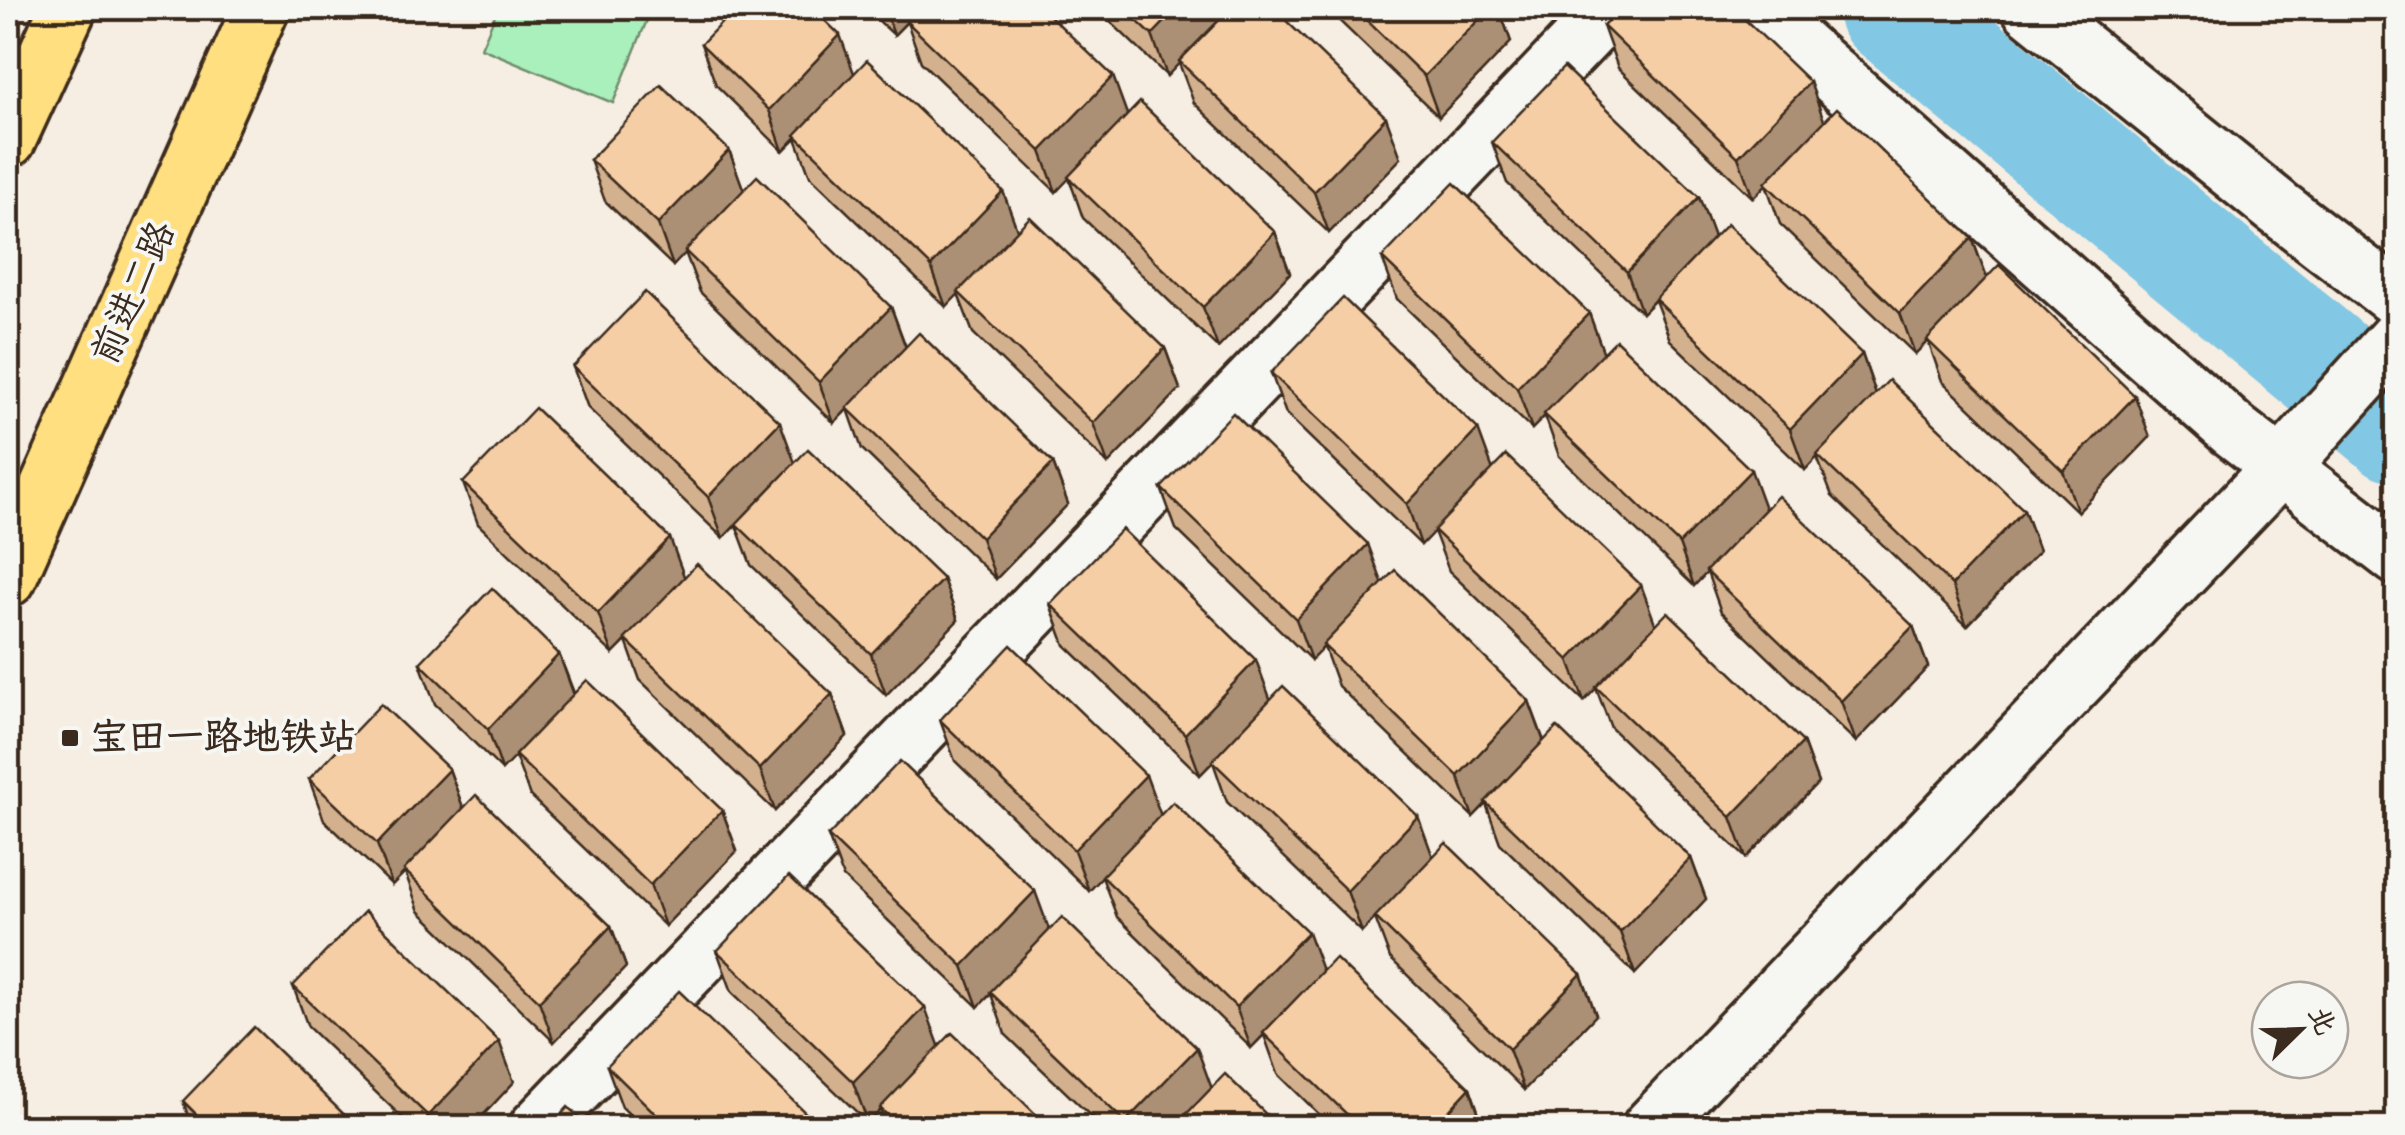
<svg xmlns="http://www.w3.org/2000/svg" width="2405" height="1135" font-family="'Architects Daughter','LXGW WenKai TC',sans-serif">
<rect width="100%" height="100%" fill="#f6eee3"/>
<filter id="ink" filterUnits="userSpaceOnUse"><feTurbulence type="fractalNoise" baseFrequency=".01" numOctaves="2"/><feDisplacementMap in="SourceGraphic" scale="20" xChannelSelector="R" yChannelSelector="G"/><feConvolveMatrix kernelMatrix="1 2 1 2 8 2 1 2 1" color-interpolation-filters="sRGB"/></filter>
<g filter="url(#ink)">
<!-- green -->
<polygon fill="#aaf0bc" stroke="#728d6d" stroke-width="2.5" points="498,8 652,8 613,103 481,48"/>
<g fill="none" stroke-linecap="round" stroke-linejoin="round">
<!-- river -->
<polyline stroke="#82c7e3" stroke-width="112" points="1893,8 2398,426"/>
<!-- minor casing -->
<g stroke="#3b2a1e" stroke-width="62">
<g id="minor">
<polyline points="1757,8 2232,429 2398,557"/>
<polyline points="2030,8 2277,207 2398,300"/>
<polyline points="537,1128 1611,8"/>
<polyline points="1650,1128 2281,467 2398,337"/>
</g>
</g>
<!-- major casing -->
<g stroke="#3b2a1e" stroke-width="62">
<g id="major">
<polyline points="8,139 68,8"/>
<polyline points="8,578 261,8"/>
</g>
</g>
<!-- minor -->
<use href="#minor" stroke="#f6f6f2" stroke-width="55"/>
<!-- major -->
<use href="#major" stroke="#ffdf80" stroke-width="55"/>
</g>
<!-- wall -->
<g fill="#d4b18e" stroke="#3b2a1e" stroke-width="2.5">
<polygon points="865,8 1042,8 1128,115 1275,232 1290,273 1218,348 1083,218 1069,178 1056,192 921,62 907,22 894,35"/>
<polygon points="1096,8 1273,8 1401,158 1329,233 1194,103 1179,63 1167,76"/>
<polygon points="1326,8 1499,8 1511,42 1439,117"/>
<polygon points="1603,26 1824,121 1972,238 1987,278 2150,437 2078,512 1942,381 1928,341 1915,354 1780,224 1766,184 1753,198 1618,68"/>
<polygon points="701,44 855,74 1017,230 1165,348 1180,389 1108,464 973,333 958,294 946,307 810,176 796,138 783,151 716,85"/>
<polygon points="1492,142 1699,197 1714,237 1862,354 1876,394 2024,510 2039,551 1967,626 1832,496 1817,457 1805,470 1670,340 1655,300 1642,313 1507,183"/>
<polygon points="729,150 743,190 891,307 906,347 1053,463 1068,504 996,579 862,449 848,409 834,423 700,292 685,252 673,266 605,201 590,160"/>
<polygon points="1382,258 1589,313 1603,353 1766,509 1913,626 1928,667 1856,742 1721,612 1707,572 1694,586 1559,456 1545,416 1532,429 1397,299"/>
<polygon points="573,367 795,462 943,579 958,620 886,695 751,565 736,525 723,538 588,408"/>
<polygon points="1271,373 1493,468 1655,625 1803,742 1818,783 1746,858 1611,728 1596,688 1584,701 1449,571 1434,531 1421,545 1286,414"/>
<polygon points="463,483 684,578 832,694 847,736 775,811 640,680 626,641 613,654 478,524"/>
<polygon points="1161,488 1382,583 1529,701 1544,741 1691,858 1706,899 1635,974 1500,843 1486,804 1473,817 1338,686 1324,647 1311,660 1176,529"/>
<polygon points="1050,604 1271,699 1433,856 1581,974 1596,1015 1524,1090 1390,958 1375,918 1362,932 1227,802 1213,762 1200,775 1065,645"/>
<polygon points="559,654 574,693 722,810 737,851 665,926 530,796 515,756 502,770 435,704 420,663"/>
<polygon points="940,720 1160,815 1322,972 1470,1088 1484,1128 1333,1128 1278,1074 1264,1035 1251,1048 1117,917 1102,877 1089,891 955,761"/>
<polygon points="449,769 463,808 611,926 626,967 554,1042 419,911 405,872 392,885 324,820 309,779"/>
<polygon points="828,836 1050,931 1212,1087 1280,1128 1103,1128 1005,1034 991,994 978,1007 843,877"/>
<polygon points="717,951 939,1046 1050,1128 887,1128 880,1109 868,1123 732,992"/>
<polygon points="293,986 514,1082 471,1128 413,1128 308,1027"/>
<polygon points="607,1066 814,1121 816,1128 643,1128 622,1107"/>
<polygon points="183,1101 210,1128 192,1128"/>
</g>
<!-- shaded-wall -->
<g fill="#ac9074" stroke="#3b2a1e" stroke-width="2.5">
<polygon points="884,8 920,8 894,35"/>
<polygon points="1178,8 1232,8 1167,76 1152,35"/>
<polygon points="1490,8 1499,8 1511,42 1439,117 1424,76"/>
<polygon points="840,35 855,76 783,151 769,110"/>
<polygon points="1113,76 1128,117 1056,192 1041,151"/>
<polygon points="1810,82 1825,123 1753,198 1738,157"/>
<polygon points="1386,117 1401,158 1329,233 1314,192"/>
<polygon points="729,150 744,191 673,266 658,224"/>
<polygon points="1003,191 1018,232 946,307 931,266"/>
<polygon points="1699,197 1714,238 1642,313 1627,272"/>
<polygon points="1275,232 1290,273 1218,348 1203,307"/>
<polygon points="1972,238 1987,279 1915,354 1900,313"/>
<polygon points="891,307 906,348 834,423 819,382"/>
<polygon points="1589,313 1604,354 1532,429 1517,388"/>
<polygon points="1165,348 1180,389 1108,464 1093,423"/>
<polygon points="1862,354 1876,395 1805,470 1790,429"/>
<polygon points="2135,396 2150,437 2078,512 2063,471"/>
<polygon points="780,422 795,463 723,538 708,497"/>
<polygon points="1478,429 1493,470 1421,545 1407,504"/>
<polygon points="1053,463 1068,504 996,579 981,538"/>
<polygon points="1751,470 1766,511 1694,586 1679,544"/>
<polygon points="2024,510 2039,551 1967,626 1952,585"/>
<polygon points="670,538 685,579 613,654 598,613"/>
<polygon points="1368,544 1383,585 1311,660 1296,619"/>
<polygon points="943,579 958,620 886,695 871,654"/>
<polygon points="1641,585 1656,626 1584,701 1569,660"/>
<polygon points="1913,626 1928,667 1856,742 1841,701"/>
<polygon points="559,654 574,695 502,770 488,729"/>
<polygon points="1256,660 1271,701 1200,775 1185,734"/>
<polygon points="832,694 847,736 775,811 760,769"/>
<polygon points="1529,701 1544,742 1473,817 1458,776"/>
<polygon points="1803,742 1818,783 1746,858 1731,817"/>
<polygon points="449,769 464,810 392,885 377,844"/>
<polygon points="1146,775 1161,816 1089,891 1074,850"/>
<polygon points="722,810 737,851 665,926 650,885"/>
<polygon points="1418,816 1433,857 1362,932 1347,891"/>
<polygon points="1691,858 1706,899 1635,974 1620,932"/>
<polygon points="1035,891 1050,932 978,1007 963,966"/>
<polygon points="611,926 626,967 554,1042 539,1001"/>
<polygon points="1308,932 1323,973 1251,1048 1236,1007"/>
<polygon points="1581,974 1596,1015 1524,1090 1509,1049"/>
<polygon points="925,1007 940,1048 868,1123 853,1082"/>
<polygon points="499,1041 514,1082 471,1128 433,1128 428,1116"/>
<polygon points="1197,1048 1212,1089 1175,1128 1127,1128 1125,1122"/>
<polygon points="1470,1088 1484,1128 1433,1128"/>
</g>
<!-- building -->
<g fill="#f6cea5" stroke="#3b2a1e" stroke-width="2.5">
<polygon points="736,8 812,8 840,35 769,110 701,44"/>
<polygon points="919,8 1042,8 1113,76 1041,151 906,21"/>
<polygon points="1123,8 1178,8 1152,35"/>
<polygon points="1231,8 1273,8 1386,117 1314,192 1179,61"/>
<polygon points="1354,8 1490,8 1424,76"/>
<polygon points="1621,8 1733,8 1810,82 1738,157 1603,26"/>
<polygon points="867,60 1003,191 931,266 795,135"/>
<polygon points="1564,67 1699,197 1627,272 1492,142"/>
<polygon points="661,85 729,150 658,224 590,160"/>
<polygon points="1140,102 1275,232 1203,307 1068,177"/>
<polygon points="1837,108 1972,238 1900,313 1765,183"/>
<polygon points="757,176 891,307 819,382 685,251"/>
<polygon points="1454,183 1589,313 1517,388 1382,258"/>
<polygon points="1030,217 1165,348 1093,423 958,292"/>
<polygon points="1727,224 1862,354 1790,429 1655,299"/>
<polygon points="1999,265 2135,396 2063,471 1927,340"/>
<polygon points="645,292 780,422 708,497 573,367"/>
<polygon points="1343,298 1478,429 1407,504 1271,373"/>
<polygon points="919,333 1053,463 981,538 847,408"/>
<polygon points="1616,340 1751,470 1679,544 1544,414"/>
<polygon points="1889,380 2024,510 1952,585 1817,455"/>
<polygon points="535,408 670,538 598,613 463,483"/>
<polygon points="1233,413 1368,544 1296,619 1161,488"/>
<polygon points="808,449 943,579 871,654 736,524"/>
<polygon points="1506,455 1641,585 1569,660 1434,530"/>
<polygon points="1778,496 1913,626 1841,701 1706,571"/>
<polygon points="1122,529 1256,660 1185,734 1050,604"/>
<polygon points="697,564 832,694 760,769 625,639"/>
<polygon points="1395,570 1529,701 1458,776 1323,645"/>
<polygon points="492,588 559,654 488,729 420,663"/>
<polygon points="1668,612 1803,742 1731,817 1596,687"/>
<polygon points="1011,645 1146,775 1074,850 940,720"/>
<polygon points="587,680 722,810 650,885 515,755"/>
<polygon points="1283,686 1418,816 1347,891 1212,761"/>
<polygon points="381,704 449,769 377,844 309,779"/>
<polygon points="1557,727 1691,858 1620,932 1485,802"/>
<polygon points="900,761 1035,891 963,966 828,836"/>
<polygon points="476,795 611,926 539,1001 404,870"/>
<polygon points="1173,802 1308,932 1236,1007 1102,876"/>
<polygon points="1446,843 1581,974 1509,1049 1375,917"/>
<polygon points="789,876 925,1007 853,1082 717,951"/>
<polygon points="365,911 499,1041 428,1116 293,986"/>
<polygon points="1062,917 1197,1048 1125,1122 990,992"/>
<polygon points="1335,958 1470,1088 1433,1128 1361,1128 1263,1033"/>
<polygon points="679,991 814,1121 808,1128 670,1128 607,1066"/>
<polygon points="254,1027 358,1128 210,1128 183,1101"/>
<polygon points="952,1033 1050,1128 900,1128 880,1108"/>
<polygon points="1225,1074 1280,1128 1173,1128"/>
<polygon points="568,1107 590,1128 549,1128"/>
</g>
</g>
<!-- markers -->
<rect fill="#3b2a1e" stroke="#f6f6f2" stroke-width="4" x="60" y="728" width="20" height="20" rx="5"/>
<g text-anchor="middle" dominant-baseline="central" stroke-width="8" stroke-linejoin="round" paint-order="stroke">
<!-- street labels -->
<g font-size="38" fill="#3b2a1e" stroke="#f6f6f2">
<text transform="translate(134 293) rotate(-66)">前进二路</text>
</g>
<!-- poi labels -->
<g font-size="38" font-weight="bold" fill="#3b2a1e" stroke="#f6f6f2" text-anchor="start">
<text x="90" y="738">宝田一路地铁站</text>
</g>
</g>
<!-- margin -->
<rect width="2405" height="1135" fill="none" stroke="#f6f6f2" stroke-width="40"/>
<rect x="20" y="20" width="2365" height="1095" fill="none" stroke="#3b2a1e" stroke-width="4" filter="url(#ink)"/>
<!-- north arrow -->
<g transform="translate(2300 1030) rotate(67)"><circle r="48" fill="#f6f6f2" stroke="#aba49d" stroke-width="2.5"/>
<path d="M0-8L18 38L0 25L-18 38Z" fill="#3b2a1e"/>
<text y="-15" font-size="28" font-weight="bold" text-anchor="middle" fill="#3b2a1e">北</text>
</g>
</svg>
